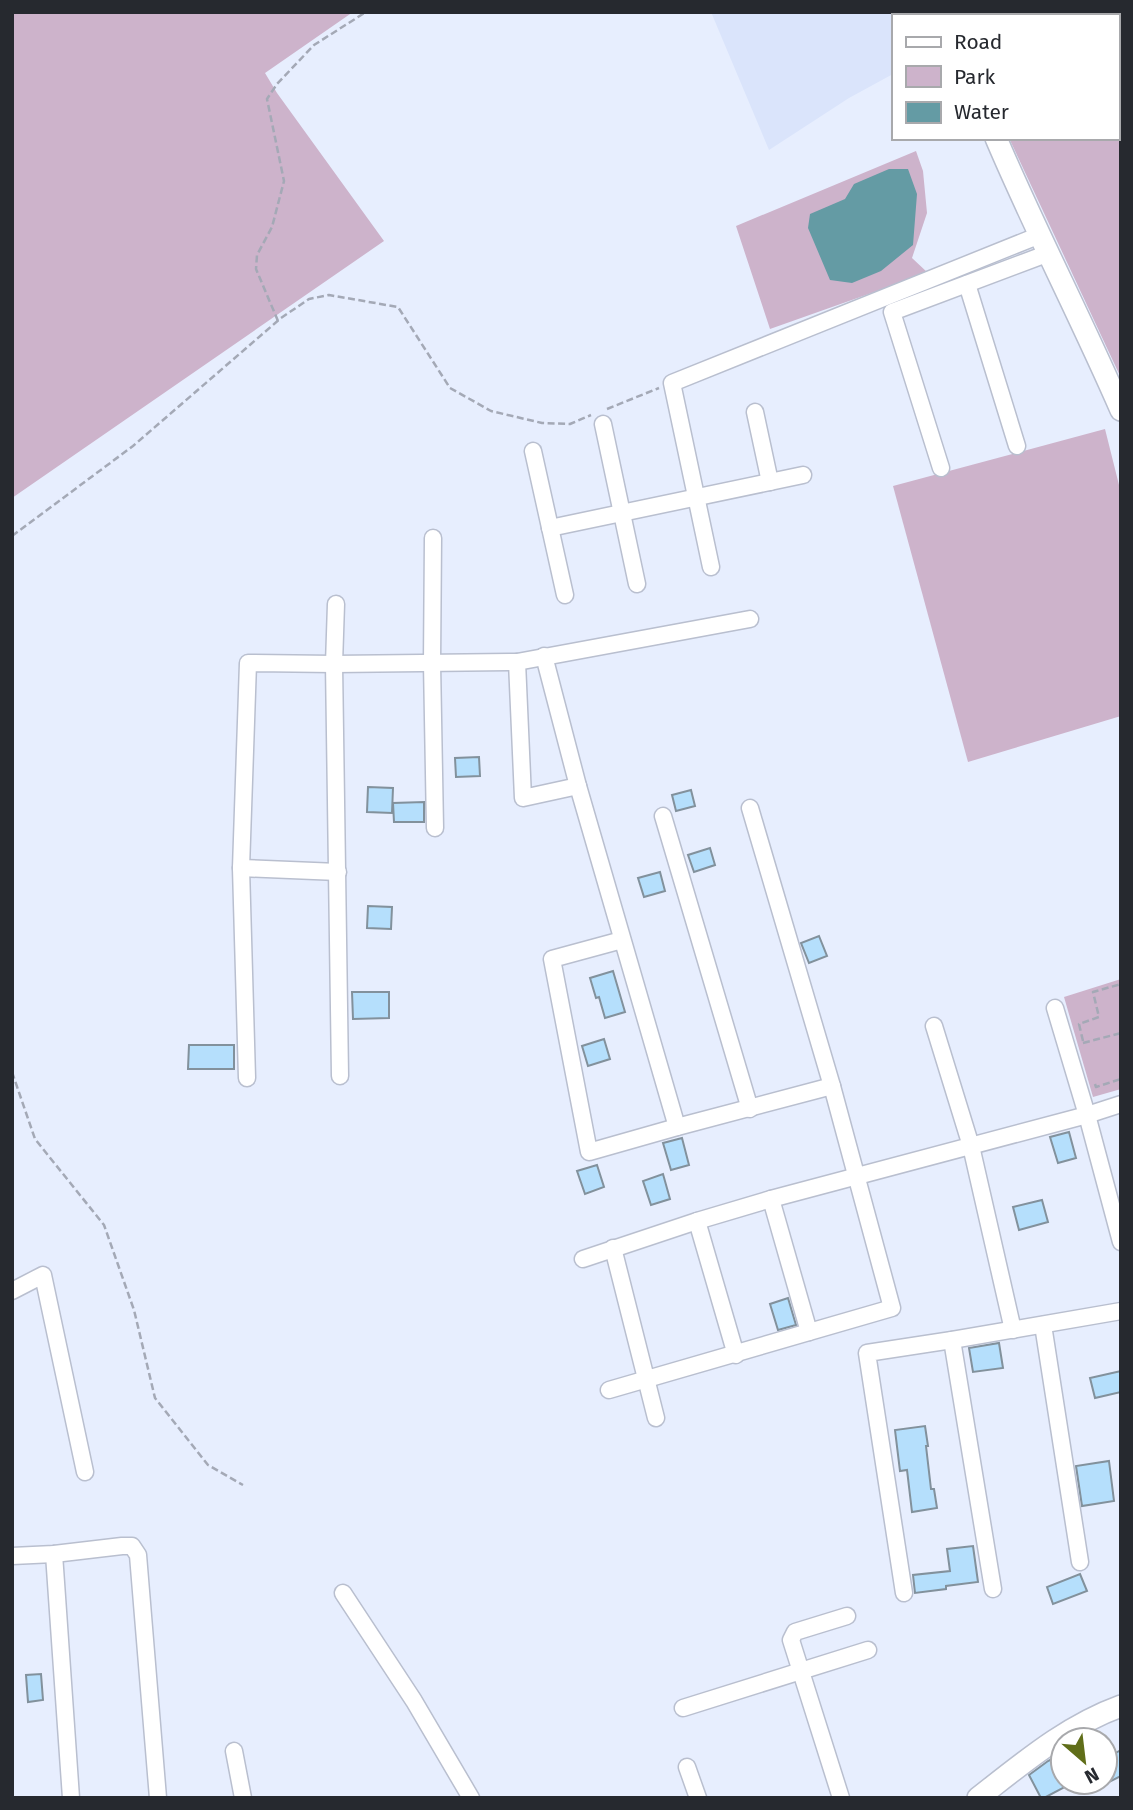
<svg xmlns="http://www.w3.org/2000/svg" width="1133" height="1810" font-family="'Fira Sans',sans-serif">
<rect width="100%" height="100%" fill="#e7eefe"/>
<!-- built -->
<g fill="#dae4fb">
<polygon points="711,12 923,12 924,16 893,16 893,74 849,98 769,150"/>
<polygon points="1064,12 1121,12 1121,146 1117,137 1117,16 1066,16"/>
</g>
<!-- green -->
<g fill="#cdb3cb">
<polygon points="12,12 353,12 265,73 277,93 384,241 12,498"/>
<polygon points="1117,137 1121,146 1121,378 1009,138"/>
<polygon points="916,151 923,171 927,213 912,258 928,273 770,329 736,226"/>
<polygon points="1105,429 1121,493 1121,716 968,762 893,486"/>
<polygon points="1121,979 1121,1089 1093,1097 1064,997"/>
</g>
<!-- water -->
<polygon fill="#649ba4" points="889,169 908,169 917,194 913,245 881,271 852,283 830,280 808,228 810,214 845,199 854,184"/>
<!-- building -->
<g fill="#b5dffc" stroke="#82919c" stroke-width="2">
<polygon points="479,757 480,776 456,777 455,758"/>
<polygon points="368,787 393,788 392,813 367,812"/>
<polygon points="691,790 695,806 676,811 672,795"/>
<polygon points="424,802 424,822 394,822 393,803"/>
<polygon points="710,848 715,865 694,872 688,855"/>
<polygon points="660,872 665,891 644,897 638,878"/>
<polygon points="368,906 392,907 391,929 367,928"/>
<polygon points="819,936 827,956 809,963 801,943"/>
<polygon points="613,971 625,1012 605,1018 599,997 596,998 590,978"/>
<polygon points="352,992 389,992 389,1018 353,1019"/>
<polygon points="604,1039 610,1059 588,1066 582,1046"/>
<polygon points="189,1045 234,1045 234,1069 188,1069"/>
<polygon points="1069,1132 1076,1158 1058,1163 1050,1137"/>
<polygon points="682,1138 689,1165 671,1170 663,1143"/>
<polygon points="597,1165 604,1187 585,1194 577,1171"/>
<polygon points="663,1174 670,1199 651,1205 643,1181"/>
<polygon points="1042,1200 1048,1222 1019,1230 1013,1207"/>
<polygon points="788,1298 796,1325 778,1330 770,1304"/>
<polygon points="999,1343 1003,1368 973,1372 969,1348"/>
<polygon points="1121,1371 1121,1392 1095,1398 1090,1378"/>
<polygon points="925,1426 928,1446 926,1446 931,1489 934,1489 937,1508 912,1512 907,1470 900,1471 895,1430"/>
<polygon points="1109,1461 1114,1501 1082,1506 1076,1466"/>
<polygon points="973,1546 978,1582 946,1586 946,1589 915,1593 913,1575 950,1571 947,1549"/>
<polygon points="1080,1574 1087,1591 1053,1604 1047,1587"/>
<polygon points="41,1674 43,1700 28,1702 26,1675"/>
<polygon points="1121,1750 1121,1776 1105,1784 1105,1759"/>
<polygon points="1063,1753 1063,1788 1044,1798 1041,1798 1029,1775 1048,1761"/>
</g>
<g fill="none" stroke-linecap="round" stroke-linejoin="round">
<!-- minor casing -->
<g stroke="#b9bfcf" stroke-width="19">
<g id="minor">
<polyline points="967,284 1017,446"/>
<polyline points="755,412 770,482"/>
<polyline points="603,424 637,584"/>
<polyline points="533,451 565,595"/>
<polyline points="941,468 892,312 1049,253"/>
<polyline points="550,528 803,475"/>
<polyline points="433,538 432,663 435,828"/>
<polyline points="711,567 672,383 1040,235"/>
<polyline points="336,604 334,664 340,1076"/>
<polyline points="544,656 578,786 677,1127"/>
<polyline points="517,662 523,798 578,786"/>
<polyline points="663,816 750,1109"/>
<polyline points="241,868 338,872"/>
<polyline points="622,940 552,959 589,1152 677,1127 832,1086"/>
<polyline points="1055,1008 1087,1115 1121,1242"/>
<polyline points="934,1026 971,1146 1013,1330"/>
<polyline points="247,1078 241,868 248,663 334,664 517,662 750,619"/>
<polyline points="771,1199 809,1332"/>
<polyline points="697,1221 736,1355"/>
<polyline points="613,1248 656,1418"/>
<polyline points="583,1259 697,1221 771,1199 1087,1115 1121,1104"/>
<polyline points="12,1291 43,1275 85,1472"/>
<polyline points="1043,1325 1080,1562"/>
<polyline points="952,1340 993,1589"/>
<polyline points="609,1390 892,1308 832,1086 750,808"/>
<polyline points="54,1554 71,1798"/>
<polyline points="12,1556 54,1554 122,1546 132,1546 138,1555 158,1798"/>
<polyline points="343,1593 414,1701 471,1798"/>
<polyline points="904,1593 867,1353 952,1340 1121,1311"/>
<polyline points="683,1708 868,1650"/>
<polyline points="234,1751 243,1798"/>
<polyline points="687,1767 698,1798"/>
<polyline points="841,1798 791,1640 795,1632 847,1616"/>
</g>
</g>
<!-- major casing -->
<g stroke="#b9bfcf" stroke-width="24">
<g id="major">
<polyline points="959,12 960,16"/>
<path d="M996,138c39,92 85,180 125,272"/>
<path d="M978,1798c45,-35 88,-72 143,-92"/>
</g>
</g>
<!-- path -->
<g stroke="#a4a9b6" stroke-width="2.5" stroke-dasharray="7 3.5" stroke-linecap="butt">
<polyline points="1085,12 1087,16"/>
<polyline points="1117,91 1121,100"/>
<polyline points="278,321 256,269 257,255 272,227 284,181 267,99 277,84 314,45 366,12"/>
<polyline points="607,409 659,388"/>
<polyline points="12,536 133,446 281,318 309,299 329,295 398,307 450,388 491,411 542,423 570,424 591,415"/>
<polyline points="1083,1041 1079,1024 1099,1017 1093,992 1121,984"/>
<polyline points="1083,1043 1121,1033"/>
<polyline points="12,1072 35,1139 104,1225 134,1310 155,1398 208,1465 243,1485"/>
<polyline points="1095,1084 1096,1087 1121,1079"/>
</g>
<!-- minor -->
<use href="#minor" stroke="#fff" stroke-width="16"/>
<!-- major -->
<use href="#major" stroke="#fff" stroke-width="21"/>
</g>
<!-- border -->
<rect width="1133" height="1810" fill="none" stroke="#26292f" stroke-width="28"/>
<!-- legend -->
<rect x="892" y="14" width="228" height="126" fill="#ffffff" stroke="#a8a9ac" stroke-width="2"/>
<rect x="906" y="37" width="35" height="10" fill="#ffffff" stroke="#a8a9ac" stroke-width="2"/>
<text x="954" y="49" font-size="21" fill="#26292f">Road</text>
<rect x="906" y="66" width="35" height="21" fill="#cdb3cb" stroke="#a8a9ac" stroke-width="2"/>
<text x="954" y="84" font-size="21" fill="#26292f">Park</text>
<rect x="906" y="102" width="35" height="21" fill="#649ba4" stroke="#a8a9ac" stroke-width="2"/>
<text x="954" y="119" font-size="21" fill="#26292f">Water</text>
<!-- north arrow -->
<g transform="translate(1084 1761) rotate(152)"><circle r="33" fill="#ffffff" stroke="#a8a9ac" stroke-width="2"/>
<path d="M0-5L12 26L0 18L-12 26Z" fill="#606e19"/>
<text y="-10" font-size="19" font-weight="bold" text-anchor="middle" fill="#26292f">N</text>
</g>
</svg>
